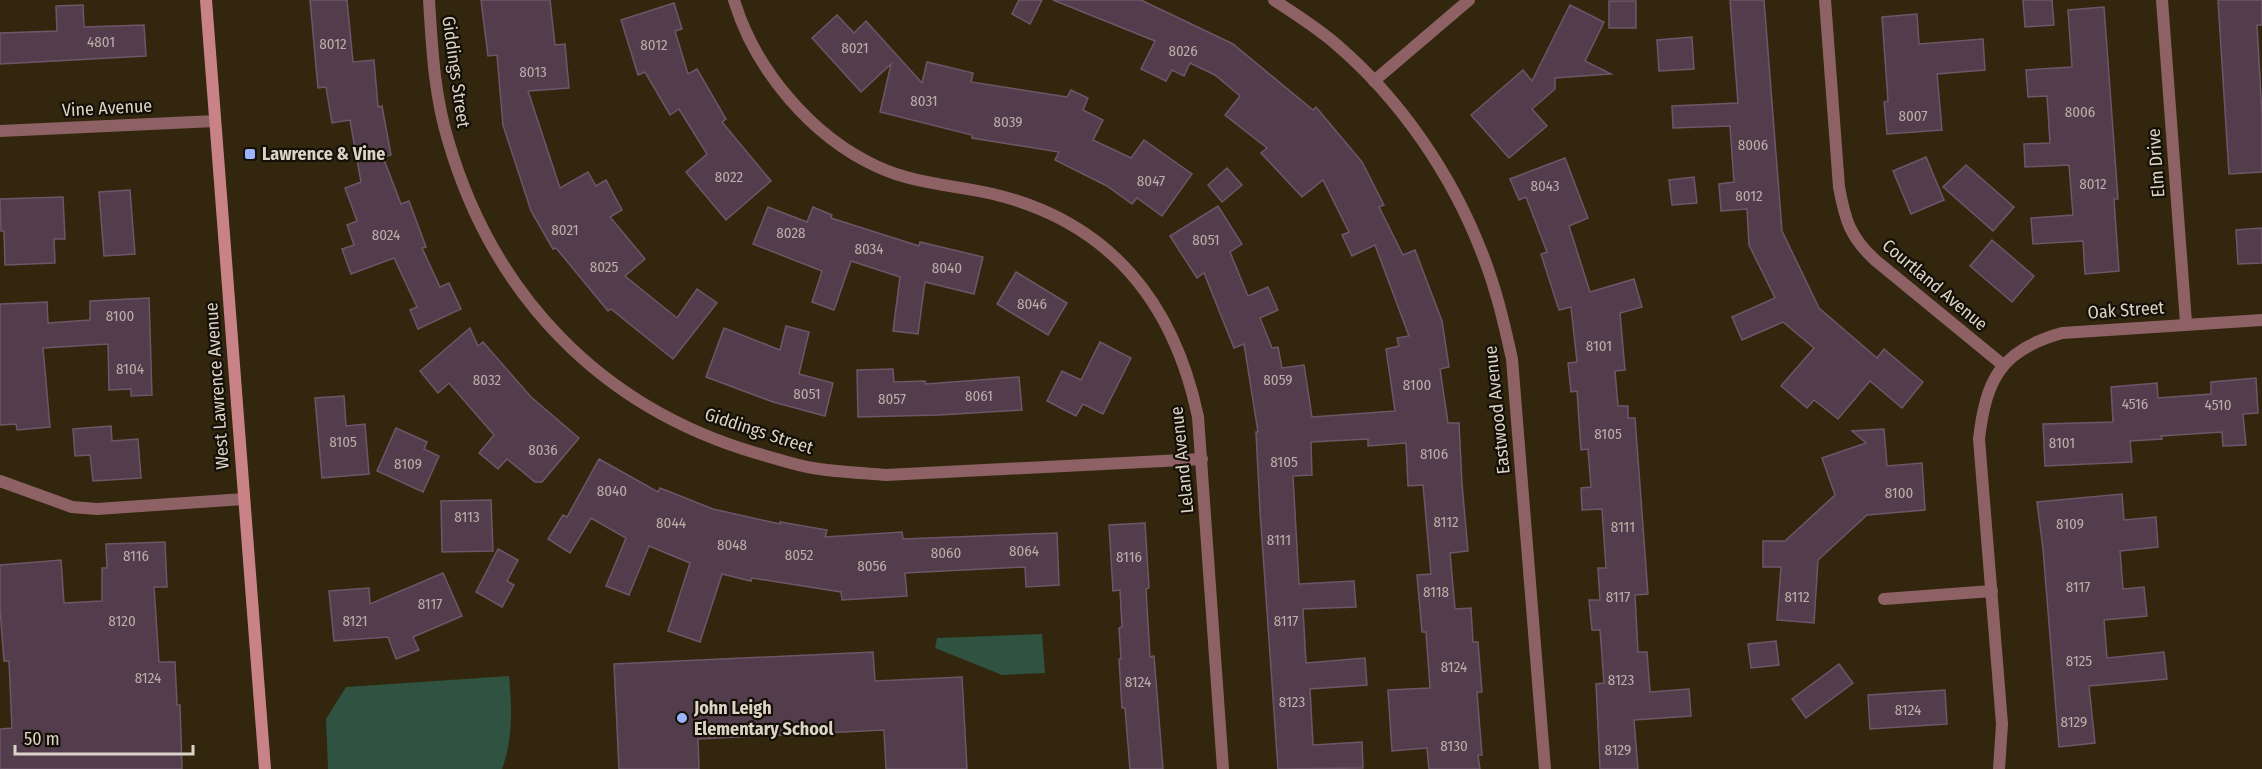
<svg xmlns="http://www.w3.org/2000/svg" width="2262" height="769" font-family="'Fira Sans Condensed',sans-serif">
<rect width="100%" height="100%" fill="#32260f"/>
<!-- green -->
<g fill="#2f5340">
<polygon points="1042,634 1045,673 1002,675 935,648 937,638"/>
<path d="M509,676c3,30 4,64 -7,93h-174l-2,-50 20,-32z"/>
</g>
<!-- building -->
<g fill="#533d4d" stroke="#6d5667" stroke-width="1.5">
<polygon points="310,0 347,0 353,62 374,60 378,107 382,106 391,155 383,157 401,204 409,201 426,247 422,248 440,287 449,283 461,309 418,329 410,310 417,307 394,258 351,274 342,249 354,245 347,225 357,221 345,188 361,182 350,120 332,123 326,87 318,88"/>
<polygon points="481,0 550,0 555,45 565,44 569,88 528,91 560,188 588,172 596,186 606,180 622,210 610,217 645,259 625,276 677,318 697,289 717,303 673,359 611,309 608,311 556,248 553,249 531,211 503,125 497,55 488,56"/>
<polygon points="1019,0 1042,0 1030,24 1012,14"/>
<polygon points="1053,0 1141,0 1233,44 1313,110 1316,107 1362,162 1384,205 1379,207 1403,255 1415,250 1442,321 1449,367 1440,369 1448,423 1459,423 1462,484 1468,551 1450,553 1455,609 1471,608 1473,642 1478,642 1482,692 1477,692 1482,755 1478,755 1480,769 1429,769 1427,748 1392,751 1388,690 1430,688 1426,632 1422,632 1417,575 1431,574 1423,485 1408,486 1406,443 1368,446 1368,439 1311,442 1312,475 1293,476 1299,584 1354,581 1356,607 1303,609 1306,663 1365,658 1367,685 1310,689 1313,745 1362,742 1363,768 1278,769 1260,511 1256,432 1258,432 1244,344 1234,348 1204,273 1197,278 1170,236 1218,206 1242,244 1230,252 1248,296 1268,287 1278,310 1260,318 1272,348 1278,347 1282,368 1304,365 1312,417 1395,411 1386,349 1399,346 1397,338 1409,336 1375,245 1352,256 1342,235 1349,232 1323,180 1302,197 1261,153 1267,148 1225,115 1240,96 1215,75 1190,63 1184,76 1172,70 1166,81 1141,69 1155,41"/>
<polygon points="1730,0 1764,0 1782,231 1819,308 1877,358 1884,349 1923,382 1902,408 1870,381 1838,419 1814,400 1807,408 1781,386 1814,348 1783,322 1742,340 1732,317 1775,298 1749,245 1747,209 1721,211 1719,184 1734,182 1730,126 1673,128 1672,106 1738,103"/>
<polygon points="2023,0 2052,0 2054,25 2025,27"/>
<polygon points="2218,0 2262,0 2262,25 2257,25 2262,115 2262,172 2229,174"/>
<rect x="1609" y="1" width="27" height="27"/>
<polygon points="674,3 682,29 675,31 688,74 697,69 726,119 722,122 771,181 726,220 686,172 707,154 679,109 670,115 645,72 638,75 621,20"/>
<polygon points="83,5 84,27 144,25 146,56 0,64 0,33 57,31 56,6"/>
<polygon points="1570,5 1604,22 1585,61 1611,74 1555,78 1555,89 1532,109 1547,126 1509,158 1471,115 1523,70 1532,81"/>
<polygon points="2104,7 2118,199 2114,199 2119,271 2085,274 2083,241 2033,244 2031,218 2073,215 2069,165 2025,167 2024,144 2050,143 2047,96 2028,97 2026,70 2072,67 2068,10"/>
<polygon points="1917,14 1919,44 1983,39 1985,70 1937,74 1942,130 1887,134 1884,102 1888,101 1882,17"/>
<polygon points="837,15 854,33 866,21 922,83 927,62 973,73 971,82 1067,97 1071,90 1088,98 1083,110 1103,120 1093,140 1131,158 1144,140 1192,174 1162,216 1137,198 1132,204 1107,186 1055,160 1059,152 972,138 972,135 880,112 891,64 861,92 812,38"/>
<polygon points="1692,37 1694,69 1659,71 1657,40"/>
<polygon points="1926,157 1944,200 1911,214 1893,171"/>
<polygon points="1565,158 1588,218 1569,226 1590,292 1634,279 1642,307 1620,313 1625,370 1615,371 1618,406 1628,406 1628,418 1635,418 1648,594 1635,595 1638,652 1647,652 1650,692 1689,689 1691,716 1634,720 1638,769 1600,769 1596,684 1604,683 1600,630 1592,630 1589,600 1600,600 1598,568 1606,568 1602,509 1582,510 1581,488 1591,487 1588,449 1581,450 1577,391 1571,392 1568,363 1577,362 1571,307 1559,310 1541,254 1547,252 1526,197 1519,200 1510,179"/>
<polygon points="1966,165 2014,207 1993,231 1943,187"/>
<polygon points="1227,168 1242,185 1222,202 1208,185"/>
<polygon points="1694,177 1697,203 1672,205 1669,180"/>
<polygon points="130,190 135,254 104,256 99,192"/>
<polygon points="63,197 65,239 54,239 55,263 5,265 4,231 1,231 0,199"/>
<polygon points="768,207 807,222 813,207 832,215 831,218 919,246 920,242 983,257 974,294 925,282 918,334 893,331 900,277 851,261 834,310 812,302 822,271 753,244"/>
<polygon points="2262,228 2262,263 2238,264 2236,230"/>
<polygon points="1992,240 2034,276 2012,302 1970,266"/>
<polygon points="1016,272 1067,303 1048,335 997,304"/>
<polygon points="149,298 152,395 131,396 131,389 109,390 108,344 43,348 50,427 17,430 16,424 0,425 0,304 47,302 48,323 90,320 90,301"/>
<polygon points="786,326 809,332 799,374 833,383 825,416 773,402 706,377 724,328 780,350"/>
<polygon points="470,328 478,346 483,342 531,397 579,438 542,482 535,482 507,459 498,469 479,453 494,435 449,383 438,393 420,371"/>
<polygon points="1100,342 1131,358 1103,414 1083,404 1076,416 1047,401 1062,371 1081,380"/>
<polygon points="893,369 894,382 925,381 926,384 1019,377 1022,410 939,415 858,417 857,370"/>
<polygon points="2256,378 2258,413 2243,414 2246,445 2223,446 2222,432 2161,436 2162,439 2130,441 2132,462 2045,466 2043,424 2113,422 2111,387 2157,383 2158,398 2211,394 2211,382"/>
<polygon points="344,396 346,426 365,424 369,474 322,478 315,398"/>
<polygon points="111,426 112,441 138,439 141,478 93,481 90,455 75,456 73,429"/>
<polygon points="396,428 427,442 424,449 439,456 423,492 377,471"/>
<polygon points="1884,429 1887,466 1922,463 1925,510 1867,515 1818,560 1814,623 1777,620 1781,567 1763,567 1763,541 1785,541 1835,495 1822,458 1866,443 1852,431"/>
<polygon points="599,459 658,492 660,488 713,509 780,524 780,522 827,530 825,537 902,532 903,539 1057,533 1059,585 1026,587 1025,567 905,573 907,596 842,600 841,592 752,578 751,581 722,574 700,642 668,631 690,563 649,546 629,595 606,586 626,538 591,518 570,553 548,539 563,515 567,517"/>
<polygon points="2122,494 2124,520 2156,517 2158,547 2120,551 2123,589 2144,587 2147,616 2104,620 2107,658 2164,652 2167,679 2089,686 2095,743 2059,747 2043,549 2037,502"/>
<polygon points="491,500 493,551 442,552 441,501"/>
<polygon points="1145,523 1149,588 1146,589 1150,657 1154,656 1163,769 1130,769 1125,708 1122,708 1119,659 1121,659 1119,628 1122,627 1120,590 1113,591 1109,525"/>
<polygon points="165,542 167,587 154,587 159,662 175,662 177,705 180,705 182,769 0,769 0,729 12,728 9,661 4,661 0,609 0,565 61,560 64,603 102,601 102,568 107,568 106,544"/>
<polygon points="498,549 518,560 507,581 514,585 502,607 476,592"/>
<polygon points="443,573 462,616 413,637 419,650 396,659 388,637 334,641 329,591 369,588 370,604"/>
<polygon points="1776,641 1779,665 1751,668 1748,644"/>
<polygon points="873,652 875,681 962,677 967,769 886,769 884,730 698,739 699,769 619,769 614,664"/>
<polygon points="1839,664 1853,683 1806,718 1792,699"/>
<polygon points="1945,690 1947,724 1870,729 1868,695"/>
</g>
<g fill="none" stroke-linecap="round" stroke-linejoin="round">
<!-- minor -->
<g stroke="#8e6264" stroke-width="12">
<path d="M429,0c3,47 5,94 19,140 45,155 152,267 308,313 19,5 38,12 57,15 24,4 49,5 73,7l316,-16"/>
<path d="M734,0c21,70 78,137 144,167 37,17 76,18 115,27 117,28 181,109 205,223l25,352"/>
<path d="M1274,0c21,14 44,28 63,45 64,55 115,130 145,208 14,35 22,70 30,106l33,410"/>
<path d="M1825,0l14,187c6,33 11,50 36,73l128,105"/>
<polyline points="2162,0 2186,323"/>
<polyline points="1374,81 1469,0"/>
<polyline points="0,131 215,121"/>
<polyline points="0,481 72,507 97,509 244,499"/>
<polyline points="1884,599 1992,591"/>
<path d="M1999,769l3,-45 -23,-285c7,-60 22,-89 83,-106l200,-13"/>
</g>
<!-- secondary -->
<polyline stroke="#c98386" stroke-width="12" points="206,0 265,769"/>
</g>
<!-- markers -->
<g fill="#9cb4fd" stroke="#151007" stroke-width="2">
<rect x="244" y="148" width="12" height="12" rx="3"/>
<circle cx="682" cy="718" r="6"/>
</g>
<g text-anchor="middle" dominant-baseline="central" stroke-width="4.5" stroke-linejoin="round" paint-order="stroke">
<!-- number labels -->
<g font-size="15" fill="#b9aea8">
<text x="101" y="42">4801</text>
<text x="333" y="44">8012</text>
<text x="654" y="45">8012</text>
<text x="855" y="48">8021</text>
<text x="1183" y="51">8026</text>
<text x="533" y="72">8013</text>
<text x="924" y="101">8031</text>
<text x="2080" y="112">8006</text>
<text x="1913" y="116">8007</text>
<text x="1008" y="122">8039</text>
<text x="1753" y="145">8006</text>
<text x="729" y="177">8022</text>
<text x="1151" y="181">8047</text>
<text x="2093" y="184">8012</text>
<text x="1545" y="186">8043</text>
<text x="1749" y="196">8012</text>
<text x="565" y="230">8021</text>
<text x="791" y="233">8028</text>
<text x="386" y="235">8024</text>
<text x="1206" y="240">8051</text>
<text x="869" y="249">8034</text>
<text x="604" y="267">8025</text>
<text x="947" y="268">8040</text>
<text x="1032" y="304">8046</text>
<text x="120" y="316">8100</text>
<text x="1599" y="346">8101</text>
<text x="130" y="369">8104</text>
<text x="487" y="380">8032</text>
<text x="1278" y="380">8059</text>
<text x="1417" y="385">8100</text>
<text x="807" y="394">8051</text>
<text x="979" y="396">8061</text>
<text x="892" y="399">8057</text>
<text x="2135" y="404">4516</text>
<text x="2218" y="405">4510</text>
<text x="1608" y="434">8105</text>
<text x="343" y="442">8105</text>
<text x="2062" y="443">8101</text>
<text x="543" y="450">8036</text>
<text x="1434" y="454">8106</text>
<text x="1284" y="462">8105</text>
<text x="408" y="464">8109</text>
<text x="612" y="491">8040</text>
<text x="1899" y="493">8100</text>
<text x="467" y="517">8113</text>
<text x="1446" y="522">8112</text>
<text x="671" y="523">8044</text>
<text x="2070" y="524">8109</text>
<text x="1623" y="527">8111</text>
<text x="1279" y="540">8111</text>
<text x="732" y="545">8048</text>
<text x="1024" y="551">8064</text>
<text x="946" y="553">8060</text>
<text x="799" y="555">8052</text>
<text x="136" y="556">8116</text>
<text x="1129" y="557">8116</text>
<text x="872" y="566">8056</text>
<text x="2078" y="587">8117</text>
<text x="1436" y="592">8118</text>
<text x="1618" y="597">8117</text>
<text x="1797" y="597">8112</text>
<text x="430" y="604">8117</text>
<text x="122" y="621">8120</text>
<text x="355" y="621">8121</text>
<text x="1286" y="621">8117</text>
<text x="2079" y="661">8125</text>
<text x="1454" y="667">8124</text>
<text x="148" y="678">8124</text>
<text x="1621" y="680">8123</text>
<text x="1138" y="682">8124</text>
<text x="1292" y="702">8123</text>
<text x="1908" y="710">8124</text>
<text x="2074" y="722">8129</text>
<text x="1454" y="746">8130</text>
<text x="1618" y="750">8129</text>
</g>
<!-- street labels -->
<g font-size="18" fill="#dbd3c6" stroke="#151007">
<text transform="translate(456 72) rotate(82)">Giddings Street</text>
<text transform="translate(107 108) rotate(-3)">Vine Avenue</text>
<text transform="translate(2156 163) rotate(-94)">Elm Drive</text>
<text transform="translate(1935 285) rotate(40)">Courtland Avenue</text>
<text transform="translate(2126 310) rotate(-4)">Oak Street</text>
<text transform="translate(217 386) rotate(-94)">West Lawrence Avenue</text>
<text transform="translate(1497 410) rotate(-96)">Eastwood Avenue</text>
<text transform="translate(759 431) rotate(18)">Giddings Street</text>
<text transform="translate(1182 460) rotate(-96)">Leland Avenue</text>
</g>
<!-- poi labels -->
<g font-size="18" font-weight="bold" fill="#dbd3c6" stroke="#151007" text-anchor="start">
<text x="262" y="154">Lawrence &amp; Vine</text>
<text x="694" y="708">John Leigh<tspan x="694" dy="21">Elementary School</tspan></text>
</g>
</g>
<!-- scale -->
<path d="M15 745v9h178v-9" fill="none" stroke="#dbd3c6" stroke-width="3"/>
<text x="24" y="745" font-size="18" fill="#dbd3c6" stroke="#151007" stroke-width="4.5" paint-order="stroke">50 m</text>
</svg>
